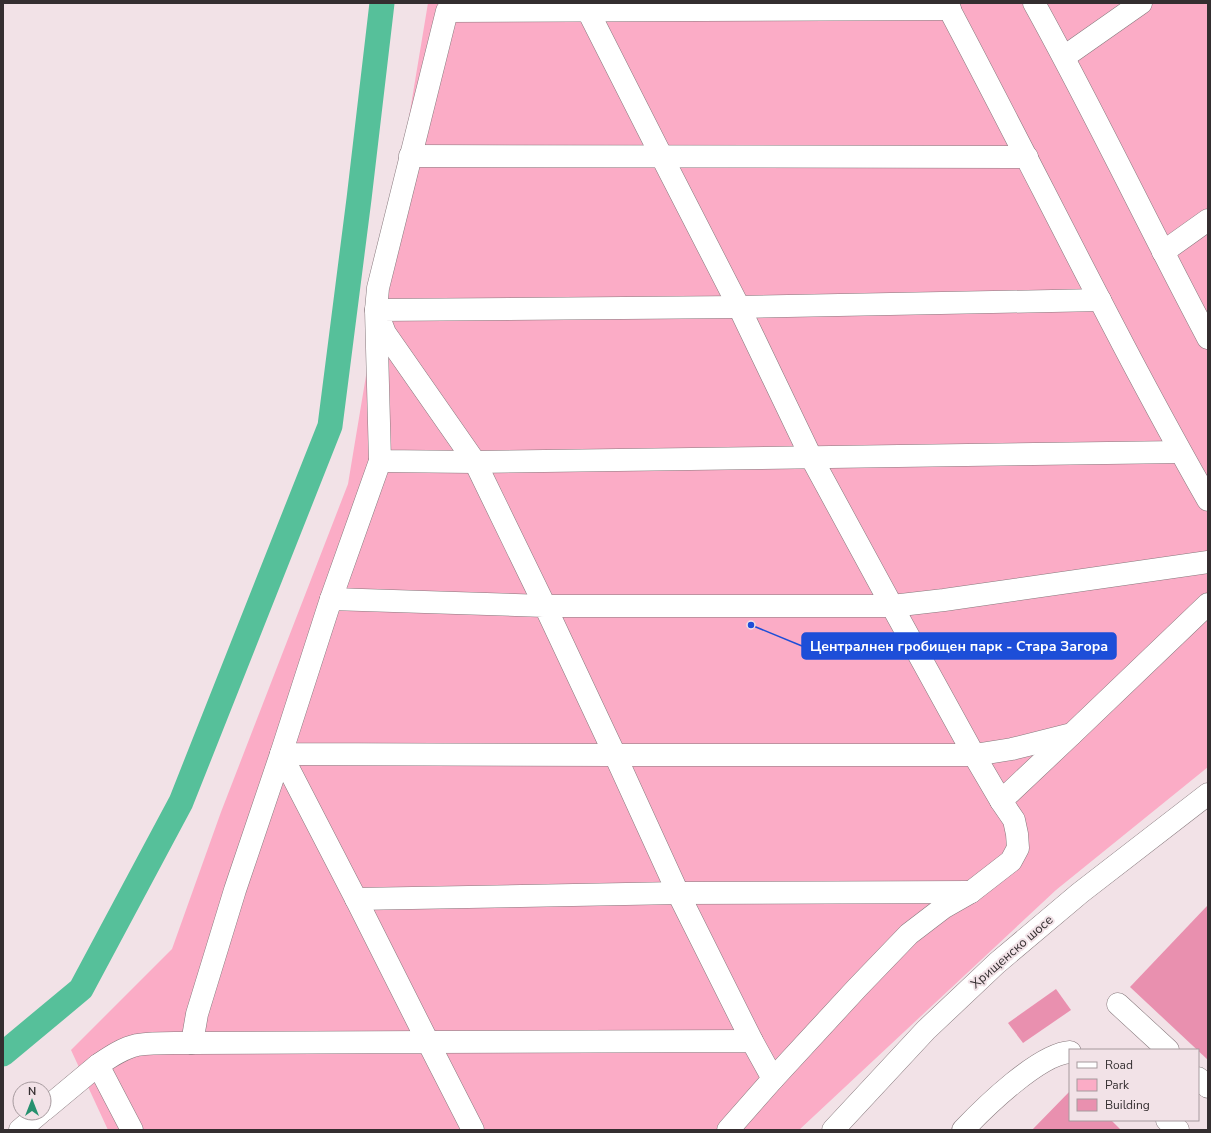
<svg xmlns="http://www.w3.org/2000/svg" width="1211" height="1133" font-family="'Nunito Sans',sans-serif">
<rect width="100%" height="100%" fill="#f2e2e7"/>
<!-- green -->
<polygon fill="#fbacc6" points="428,3 1208,3 1208,767 1056,890 799,1130 108,1130 71,1050 172,949 221,812 348,484"/>
<g fill="none" stroke-linecap="round" stroke-linejoin="round">
<!-- canal -->
<polyline stroke="#56c09a" stroke-width="25" points="3,1054 81,989 181,802 330,426 359,199 382,3"/>
</g>
<!-- building -->
<g fill="#e990af">
<polygon points="1207,906 1208,907 1208,1060 1130,987"/>
<polygon points="1056,989 1071,1010 1023,1043 1008,1023"/>
<polygon points="1070,1091 1070,1120 1111,1120 1121,1130 1032,1130"/>
</g>
<g fill="none" stroke-linecap="round" stroke-linejoin="round">
<!-- minor casing -->
<g stroke="#86787c" stroke-width="23">
<g id="minor">
<polyline points="584,3 662,157 739,307 811,457 892,606 944,600 1208,562"/>
<path d="M946,3c88,165 169,334 262,497"/>
<path d="M1034,3c61,110 115,224 174,335"/>
<polyline points="950,9 447,11 378,288 376,310 380,461 475,462 1180,452"/>
<polyline points="1064,57 1141,3"/>
<polyline points="410,156 1027,157"/>
<polyline points="1163,252 1208,220"/>
<polyline points="1100,300 739,307 376,310 385,333 475,462 545,606 892,606 974,755 1012,749 1072,734 1208,604"/>
<polyline points="380,461 331,599 545,606 615,755 974,755 1001,801 1071,735"/>
<polyline points="331,599 281,754 615,755 678,893 752,1041"/>
<polyline points="356,899 678,893 971,892"/>
<polyline points="1118,1004 1168,1050"/>
<polyline points="192,1043 428,1042 473,1130"/>
<polyline points="1198,1078 1208,1087"/>
<polyline points="773,1079 857,988 909,934 943,908 971,892 1011,861 1018,848 1017,834 1014,820 1001,801"/>
<polyline points="44,1110 98,1065"/>
<polyline points="1167,1120 1178,1130"/>
<polyline points="20,1130 40,1113"/>
<path d="M132,1130l-34,-65c12,-8 25,-17 39,-20 18,-3 37,-2 55,-2l5,-29 38,-124 46,-136 75,145 72,143 324,-1 21,38 -45,51"/>
<polyline points="833,1130 926,1030 997,963 1080,893 1208,794"/>
<path d="M963,1130c22,-23 76,-76 107,-78"/>
</g>
</g>
<!-- minor -->
<use href="#minor" stroke="#fff" stroke-width="22"/>
</g>
<g text-anchor="middle" dominant-baseline="central" stroke-width="4" stroke-linejoin="round" paint-order="stroke">
<!-- street labels -->
<g font-size="13" fill="#342e30" stroke="#f2e2e7">
<text transform="translate(1012 952) rotate(-41)">Хрищенско шосе</text>
</g>
</g>
<!-- callouts -->
<path fill="none" stroke="#1d4ed8" stroke-width="1.5" d="M751 625L802 646"/>
<circle fill="#1d4ed8" stroke="#f2e2e7" stroke-width="1.5" cx="751" cy="625" r="4"/>
<rect fill="#1d4ed8" stroke="#1d4ed8" stroke-width="1.5" x="802" y="633" width="314" height="26" rx="4"/>
<g font-size="14" text-anchor="middle" font-weight="bold" fill="#fff">
<text x="959" y="651">Централнен гробищен парк - Стара Загора</text>
</g>
<!-- border -->
<rect width="1211" height="1133" fill="none" stroke="#342e30" stroke-width="8"/>
<!-- legend -->
<rect x="1069" y="1049" width="130" height="72" fill="#f2e2e7" stroke="#a69a9e"/>
<rect x="1077" y="1062" width="20" height="6" fill="#ffffff" stroke="#a69a9e"/>
<text x="1105" y="1069" font-size="12" fill="#342e30">Road</text>
<rect x="1077" y="1079" width="20" height="12" fill="#fbacc6" stroke="#a69a9e"/>
<text x="1105" y="1089" font-size="12" fill="#342e30">Park</text>
<rect x="1077" y="1099" width="20" height="12" fill="#e990af" stroke="#a69a9e"/>
<text x="1105" y="1109" font-size="12" fill="#342e30">Building</text>
<!-- north arrow -->
<g transform="translate(32 1101)"><circle r="19" fill="#f2e2e7" stroke="#a69a9e"/>
<path d="M0-3L7 15L0 10L-7 15Z" fill="#27916f"/>
<text y="-6" font-size="11" font-weight="bold" text-anchor="middle" fill="#342e30">N</text>
</g>
</svg>
